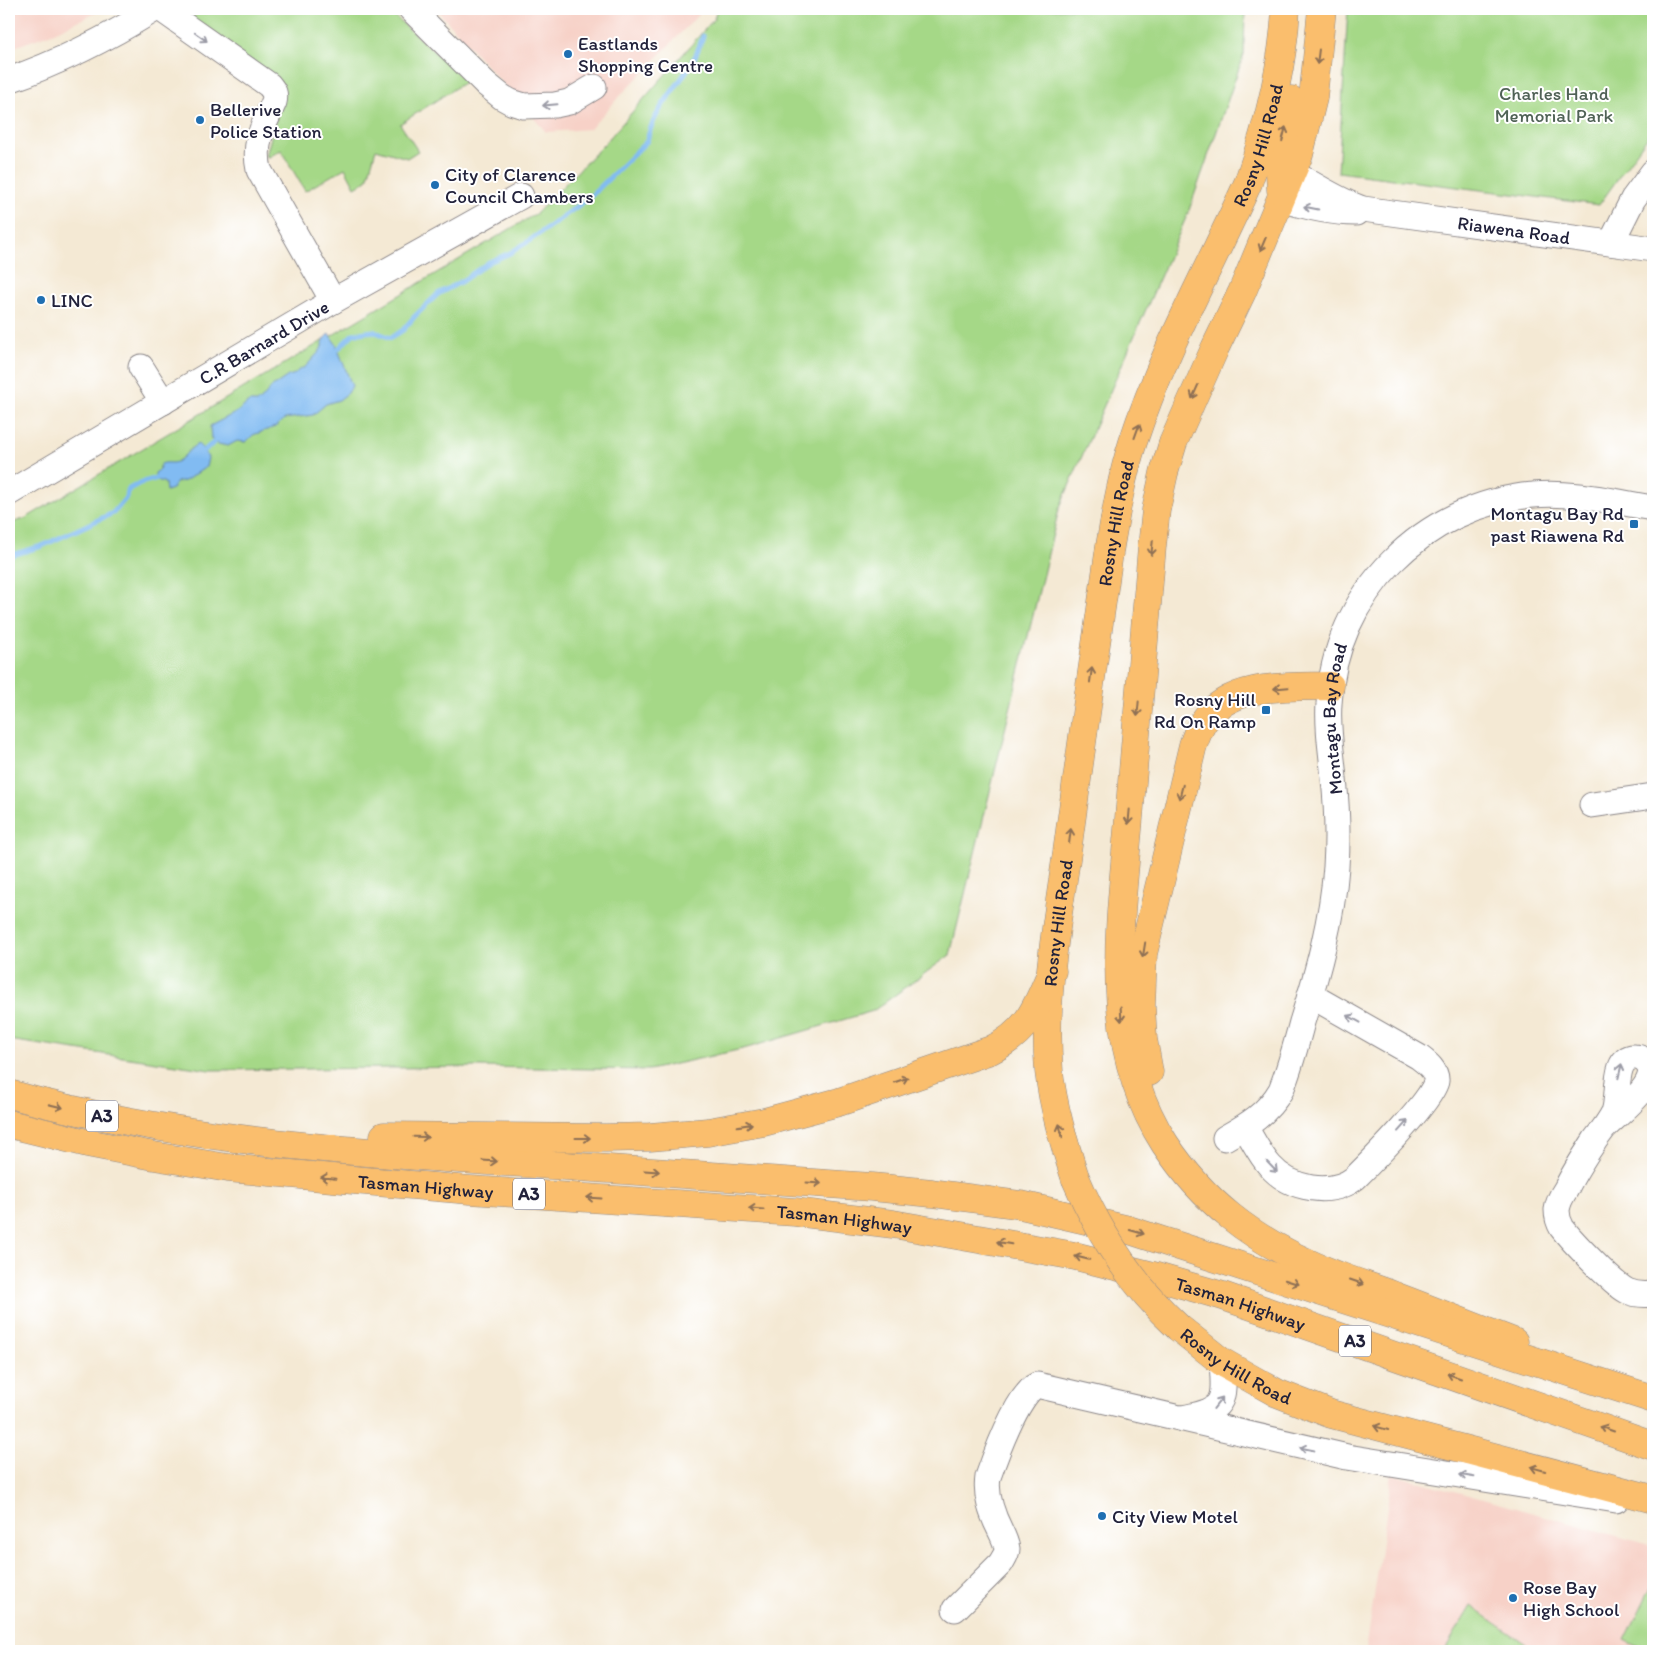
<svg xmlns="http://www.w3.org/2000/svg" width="1662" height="1660" font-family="Itim,sans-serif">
<rect width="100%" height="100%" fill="#fff"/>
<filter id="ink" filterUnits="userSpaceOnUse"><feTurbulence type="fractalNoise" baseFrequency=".02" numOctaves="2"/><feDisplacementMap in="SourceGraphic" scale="10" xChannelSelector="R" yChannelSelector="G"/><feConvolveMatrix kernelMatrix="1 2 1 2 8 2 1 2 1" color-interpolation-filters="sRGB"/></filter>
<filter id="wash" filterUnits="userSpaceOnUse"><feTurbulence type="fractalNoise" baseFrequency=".0096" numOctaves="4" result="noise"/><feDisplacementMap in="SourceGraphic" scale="20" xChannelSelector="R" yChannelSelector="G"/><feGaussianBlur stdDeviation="1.12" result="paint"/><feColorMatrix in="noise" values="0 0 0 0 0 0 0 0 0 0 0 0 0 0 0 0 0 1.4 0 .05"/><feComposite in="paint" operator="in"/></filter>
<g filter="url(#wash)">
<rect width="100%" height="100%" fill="#f4e9d4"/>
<!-- built -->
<g fill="#f7d1c7">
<polygon points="9,9 104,9 52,33 9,49"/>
<polygon points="436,9 704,9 617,99 590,129 546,132"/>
<polygon points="1392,1474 1653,1546 1653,1651 1366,1651"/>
</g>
<!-- green -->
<g fill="#a5d887" stroke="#647d61">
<polygon points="200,9 387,9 466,81 400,124 418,151 407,158 376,149 367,180 355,187 345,168 305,191 281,150 269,157 266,156 281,99 192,22 193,16"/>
<polygon points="717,9 1245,9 1244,54 1188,213 1059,509 950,955 873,1011 747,1048 649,1070 478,1067 210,1070 9,1040 9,524 26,518 537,213 605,143 714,19"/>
<polygon points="1348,9 1653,9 1653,129 1599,205 1338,172"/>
<polygon points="1652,1585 1653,1586 1653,1644 1650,1651 1647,1651 1625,1640"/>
<polygon points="1471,1606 1536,1651 1444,1651"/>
</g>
<!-- water -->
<g fill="#81bbf2" stroke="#526e96">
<path d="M329,334l7,10 16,42 -4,7 -9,7 -13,4 -13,11 -28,4 -10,8 -22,8 -7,7 -9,-1 -9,5 -10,-2 -7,-5 -1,-13 27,-14 12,-10h7l5,-2 11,-13 16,-11 7,-2c4,-6 9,-5 13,-10 4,-4 7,-8 11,-12 5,-6 3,-14 10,-18z"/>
<path d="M198,444l6,6 4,8 -2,9 -21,14 -8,1 -5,7 -6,2 -1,-8 -10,-4v-6l4,-4 2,-5c7,-3 11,1 17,-3 8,-5 11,-13 20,-17z"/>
</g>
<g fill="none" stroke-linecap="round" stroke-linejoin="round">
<!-- stream -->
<g stroke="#81bbf2" stroke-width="5">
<path d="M335,352l18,-18 20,-3 18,7 12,-8 12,-14 23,-22 24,-13 27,-19 21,-9 19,-12 60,-43 58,-57c6,-31 30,-52 45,-79 5,-8 8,-18 11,-26"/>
<polyline points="200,454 218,439"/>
<polyline points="9,556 42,546 113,513 125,499 129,489 140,483 161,477"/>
</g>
</g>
</g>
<g filter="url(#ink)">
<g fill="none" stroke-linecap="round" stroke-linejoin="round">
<!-- minor casing -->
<g stroke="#8b8688" stroke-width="27">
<g id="minor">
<path d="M161,9l108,76c5,6 7,9 5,17 -11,25 -21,40 -15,68l74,131"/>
<polyline points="411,9 486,84 502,97 511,102 524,106 555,105 569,102 594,87"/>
<path d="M9,80c52,-18 99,-42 146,-71"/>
<path id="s1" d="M1292,173c24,12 46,28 71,36l290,40"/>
<path d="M1281,199c25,8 49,14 75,14"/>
<polyline points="1611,243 1633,199 1653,172"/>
<polyline points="141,367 163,402"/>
<path id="s2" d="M9,493l324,-192 188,-105"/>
<polyline points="1592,805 1653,796"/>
<path d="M1245,1127c8,13 15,28 25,39 20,23 61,31 85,12 15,-15 80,-80 81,-97 1,-10 -9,-18 -17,-24l-109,-62"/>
<path d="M1604,1128c11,-12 58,-46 44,-64 -3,-4 -8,-7 -13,-7 -23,-1 -15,40 -21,55 -5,10 -12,19 -19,28 -10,16 -21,32 -29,49 -4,6 -8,13 -9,21 0,6 2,13 5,18 10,13 51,56 65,63 9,4 17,4 26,3"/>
<path id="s3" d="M1225,1138c23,-13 42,-24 56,-48 9,-22 15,-45 21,-68 16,-51 30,-102 34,-155 2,-30 1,-59 -2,-88 -2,-25 -7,-50 -5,-75 5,-110 95,-200 204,-209 38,-4 82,7 120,13"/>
<path d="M1182,1418c43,-8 43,-15 40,-56"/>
<path d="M955,1609l46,-46c2,-4 6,-9 6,-14 -1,-7 -4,-13 -7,-19 -8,-16 -15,-34 -12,-53 7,-20 30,-84 49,-92l310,72 269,43"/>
</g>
</g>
<!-- major casing -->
<g stroke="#8b8688" stroke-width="29">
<g id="major">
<path d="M1322,9l-9,89 -14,57 -57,137 -27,56 -42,95 -9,30 -8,37 -4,36c-7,87 -15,173 -22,260 -9,115 -31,236 35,338 18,27 40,52 65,72 31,25 70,45 107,59 19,8 39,13 58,21 40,15 79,31 119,46"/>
<polyline points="1281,190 1279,155 1291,100"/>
<path d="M1149,1072l-6,-33 -2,-32 2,-53 50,-209c3,-8 6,-17 11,-24 26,-39 86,-34 126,-35"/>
<path id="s4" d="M1075,1177c-11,-34 -22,-70 -26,-106 -7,-80 11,-162 21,-241 13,-95 26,-189 40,-284 6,-35 12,-70 23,-104 29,-89 76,-173 115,-259 20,-57 35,-114 38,-174"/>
<path id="s5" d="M1179,1328l43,34 28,16 27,15 54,21 322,85"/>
</g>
</g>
<!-- highway casing -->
<g stroke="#8b8688" stroke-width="29">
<g id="highway">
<path d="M9,1094c171,47 350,59 527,70 112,7 224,16 336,23l60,6 89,12 108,25 524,169"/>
<path id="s6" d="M9,1124l78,19 67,13 74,12 125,12 117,10 325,22 98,12 182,32 75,19 73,21 430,150"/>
<path d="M384,1136l222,2 44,-1 58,-5 56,-10 75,-20 152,-52c38,-19 45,-42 61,-79"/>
</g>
</g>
<!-- minor -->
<use href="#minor" stroke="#fff" stroke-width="25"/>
<!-- major -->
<use href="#major" stroke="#fabe6d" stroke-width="28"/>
<!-- highway -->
<use href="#highway" stroke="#fabe6d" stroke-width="28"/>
<!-- major-bridge casing -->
<g stroke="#8b8688" stroke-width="29" stroke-linecap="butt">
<path id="major-bridge" d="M1075,1177c24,57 58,109 104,151"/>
</g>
<!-- major-bridge -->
<use href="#major-bridge" stroke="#fabe6d" stroke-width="28"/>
</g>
<!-- one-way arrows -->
<defs><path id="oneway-shaft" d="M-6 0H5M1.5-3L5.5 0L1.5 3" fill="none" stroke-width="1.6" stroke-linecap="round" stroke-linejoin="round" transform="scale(1.25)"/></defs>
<g stroke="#9c9ca7">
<use href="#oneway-shaft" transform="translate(201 37) rotate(35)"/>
<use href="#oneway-shaft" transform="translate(550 105) rotate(175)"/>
<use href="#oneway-shaft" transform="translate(1311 208) rotate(-169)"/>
<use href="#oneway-shaft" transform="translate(1354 1019) rotate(-151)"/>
<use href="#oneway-shaft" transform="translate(1620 1071) rotate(-77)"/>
<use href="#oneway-shaft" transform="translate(1403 1126) rotate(-48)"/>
<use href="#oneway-shaft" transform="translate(1272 1167) rotate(46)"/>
<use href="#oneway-shaft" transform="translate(1218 1403) rotate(-52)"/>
<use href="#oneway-shaft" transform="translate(1307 1449) rotate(-168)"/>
<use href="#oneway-shaft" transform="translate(1467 1476) rotate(-171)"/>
</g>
<g stroke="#8e7054">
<use href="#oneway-shaft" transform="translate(1318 57) rotate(97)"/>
<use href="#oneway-shaft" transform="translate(1284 134) rotate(-76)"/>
<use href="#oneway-shaft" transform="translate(1263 244) rotate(113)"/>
<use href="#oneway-shaft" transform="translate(1195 392) rotate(114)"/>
<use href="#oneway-shaft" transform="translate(1137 431) rotate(-70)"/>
<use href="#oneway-shaft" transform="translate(1152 548) rotate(96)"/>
<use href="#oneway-shaft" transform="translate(1091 675) rotate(-82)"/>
<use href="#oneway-shaft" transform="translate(1281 688) rotate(175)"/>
<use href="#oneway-shaft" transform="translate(1138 709) rotate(95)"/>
<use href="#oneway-shaft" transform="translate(1181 792) rotate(104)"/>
<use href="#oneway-shaft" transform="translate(1129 817) rotate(95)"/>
<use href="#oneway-shaft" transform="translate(1070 836) rotate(-83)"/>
<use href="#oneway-shaft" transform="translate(1144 950) rotate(99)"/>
<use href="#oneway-shaft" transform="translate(1121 1014) rotate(87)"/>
<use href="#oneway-shaft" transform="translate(901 1080) rotate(-19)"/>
<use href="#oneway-shaft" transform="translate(56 1106) rotate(14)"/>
<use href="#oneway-shaft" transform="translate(745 1125) rotate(-10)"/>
<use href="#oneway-shaft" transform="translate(1061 1131) rotate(-104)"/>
<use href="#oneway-shaft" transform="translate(421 1137) rotate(1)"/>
<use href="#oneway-shaft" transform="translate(583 1138)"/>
<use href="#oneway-shaft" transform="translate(490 1161) rotate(4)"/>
<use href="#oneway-shaft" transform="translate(652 1171) rotate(4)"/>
<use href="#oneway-shaft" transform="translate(328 1178) rotate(-174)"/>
<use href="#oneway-shaft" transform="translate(814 1183) rotate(4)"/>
<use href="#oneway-shaft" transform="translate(594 1198) rotate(-176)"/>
<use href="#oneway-shaft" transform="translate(756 1209) rotate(-176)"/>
<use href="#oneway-shaft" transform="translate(1137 1232) rotate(16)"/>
<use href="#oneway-shaft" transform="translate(1004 1243) rotate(-170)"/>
<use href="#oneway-shaft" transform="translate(1082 1258) rotate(-166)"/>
<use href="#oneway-shaft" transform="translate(1292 1282) rotate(18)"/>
<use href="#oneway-shaft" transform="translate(1357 1282) rotate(19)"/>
<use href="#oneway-shaft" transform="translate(1454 1376) rotate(-161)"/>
<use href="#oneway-shaft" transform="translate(1381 1428) rotate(-165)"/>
<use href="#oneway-shaft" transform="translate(1607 1429) rotate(-161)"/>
<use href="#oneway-shaft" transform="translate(1538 1469) rotate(-165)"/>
</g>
</g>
<!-- markers -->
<g fill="#1f6fb2" stroke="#fff" stroke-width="2">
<circle cx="568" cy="54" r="5"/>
<circle cx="200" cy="120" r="5"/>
<circle cx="435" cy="185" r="5"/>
<circle cx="41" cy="300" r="5"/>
<rect x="1629" y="519" width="10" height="10" rx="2.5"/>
<rect x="1261" y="705" width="10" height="10" rx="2.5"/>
<circle cx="1102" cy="1516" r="5"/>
<circle cx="1513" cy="1598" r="5"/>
</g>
<g text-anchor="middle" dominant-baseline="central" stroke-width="4" stroke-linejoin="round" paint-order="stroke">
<!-- shield labels -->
<g fill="#fff" stroke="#646476" stroke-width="1">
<rect x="86" y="1100.5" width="32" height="31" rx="4"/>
<rect x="513" y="1178.5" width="32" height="31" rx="4"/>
<rect x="1339" y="1325.5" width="32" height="31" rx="4"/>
</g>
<g font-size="18" font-weight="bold" fill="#22223b">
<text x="102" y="1116">A3</text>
<text x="529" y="1194">A3</text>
<text x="1355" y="1341">A3</text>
</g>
<!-- poi labels -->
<g font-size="19" fill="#22223b" stroke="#fff" text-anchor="start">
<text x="578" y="43">Eastlands<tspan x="578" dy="22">Shopping Centre</tspan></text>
<text x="210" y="109">Bellerive<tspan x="210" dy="22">Police Station</tspan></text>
<text x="445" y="174">City of Clarence<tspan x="445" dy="22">Council Chambers</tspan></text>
<text x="51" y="300">LINC</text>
<text x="1624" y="513" text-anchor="end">Montagu Bay Rd<tspan x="1624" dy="22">past Riawena Rd</tspan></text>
<text x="1256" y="699" text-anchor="end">Rosny Hill<tspan x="1256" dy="22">Rd On Ramp</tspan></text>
<text x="1112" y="1516">City View Motel</text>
<text x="1523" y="1587">Rose Bay<tspan x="1523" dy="22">High School</tspan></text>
</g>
<!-- park labels -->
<g font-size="19" fill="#506256" stroke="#fff">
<text x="1554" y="93">Charles Hand<tspan x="1554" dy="22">Memorial Park</tspan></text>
</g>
<!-- street labels -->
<g font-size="19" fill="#22223b" stroke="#fff">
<text stroke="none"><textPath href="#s4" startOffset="1068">Rosny Hill Road</textPath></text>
<text stroke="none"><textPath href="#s1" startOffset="232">Riawena Road</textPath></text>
<text stroke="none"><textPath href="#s2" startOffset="296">C.R Barnard Drive</textPath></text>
<text stroke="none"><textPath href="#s4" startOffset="662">Rosny Hill Road</textPath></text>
<text stroke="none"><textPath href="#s3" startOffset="454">Montagu Bay Road</textPath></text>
<text stroke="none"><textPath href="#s4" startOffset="258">Rosny Hill Road</textPath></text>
<text stroke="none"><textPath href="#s6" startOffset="422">Tasman Highway</textPath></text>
<text stroke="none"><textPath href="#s6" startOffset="842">Tasman Highway</textPath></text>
<text stroke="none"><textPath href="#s6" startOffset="1248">Tasman Highway</textPath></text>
<text stroke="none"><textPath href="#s5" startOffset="69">Rosny Hill Road</textPath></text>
</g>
</g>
<!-- margin -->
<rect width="1662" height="1660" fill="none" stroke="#fff" stroke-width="30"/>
</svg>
